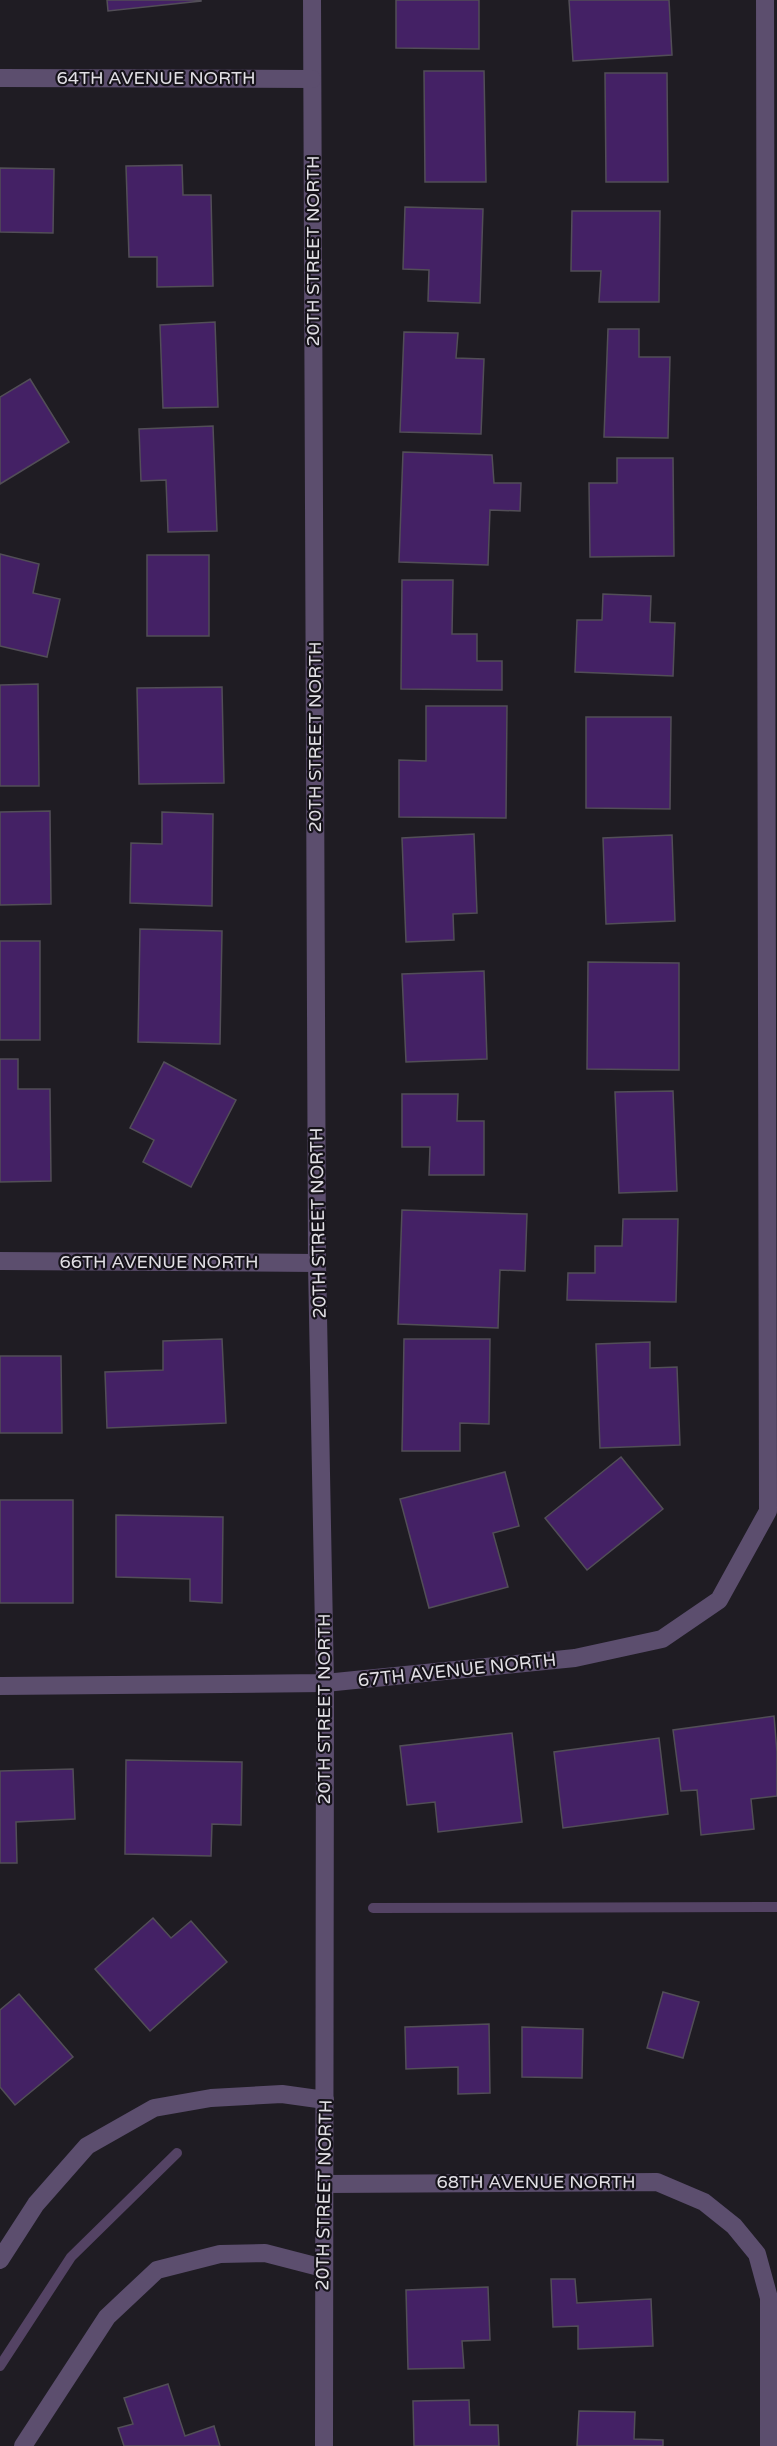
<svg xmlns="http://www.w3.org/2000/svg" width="777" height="2446" font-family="'Varela Round',sans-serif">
<rect width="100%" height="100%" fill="#1f1c23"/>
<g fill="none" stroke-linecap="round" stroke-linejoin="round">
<!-- stream -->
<g stroke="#544364" stroke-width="10">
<polyline points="373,1908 777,1907"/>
<polyline points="0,2366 71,2257 177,2153"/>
</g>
</g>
<!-- building -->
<g fill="#442165" stroke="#524e57" stroke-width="1.5">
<polygon points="107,0 201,0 201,1 108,11"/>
<polygon points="396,0 479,0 479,49 396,48"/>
<polygon points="569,0 669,0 672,55 573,61"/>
<polygon points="424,71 484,71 486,182 425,182"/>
<polygon points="605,73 667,73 668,182 606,182"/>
<polygon points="182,165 183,195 211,195 213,286 157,287 157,257 129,257 126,166"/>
<polygon points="0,168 54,169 53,233 0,232"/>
<polygon points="405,207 483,209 480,303 428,301 429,270 403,269"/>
<polygon points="572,211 660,211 659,302 599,302 601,271 571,271"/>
<polygon points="215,322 218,407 163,408 160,325"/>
<polygon points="608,329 639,329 639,357 670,357 668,438 604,437"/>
<polygon points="404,332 458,333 456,358 484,359 481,434 400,432"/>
<polygon points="30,379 69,442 0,484 0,397"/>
<polygon points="213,426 217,531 168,532 166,480 141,481 139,429"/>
<polygon points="403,452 492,455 494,483 521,483 520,511 490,510 488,565 399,562"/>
<polygon points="617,458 673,458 674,556 590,557 589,483 617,483"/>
<polygon points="0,554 39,564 33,593 60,599 47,657 0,646"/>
<rect x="147" y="555" width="62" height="81"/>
<polygon points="402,580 453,580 452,634 477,634 477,661 502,661 502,690 401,689"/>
<polygon points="603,594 651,596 650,622 675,623 673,676 575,672 577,620 602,620"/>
<polygon points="38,684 39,786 0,786 0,685"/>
<polygon points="222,687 224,783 139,784 137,688"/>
<polygon points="426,706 507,706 506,818 399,817 399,760 426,761"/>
<polygon points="586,717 671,717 670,809 586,808"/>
<polygon points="50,811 51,904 0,905 0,812"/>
<polygon points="162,812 213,814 212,906 130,903 131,843 162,844"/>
<polygon points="474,834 477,913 453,914 454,940 406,942 402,838"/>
<polygon points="672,835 675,921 606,924 603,838"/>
<polygon points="140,929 222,931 220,1044 138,1042"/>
<rect x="0" y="941" width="40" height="99"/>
<polygon points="588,962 679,963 679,1070 587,1069"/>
<polygon points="484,971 487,1059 406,1062 402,974"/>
<polygon points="0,1059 18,1059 18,1089 50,1089 51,1181 0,1182"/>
<polygon points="164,1062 236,1100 191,1187 143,1162 154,1140 130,1128"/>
<polygon points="673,1091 677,1191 619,1193 615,1092"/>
<polygon points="402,1094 458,1094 457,1121 484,1121 484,1175 429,1175 430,1147 402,1147"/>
<polygon points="402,1210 527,1214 525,1271 500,1270 498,1328 398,1324"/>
<polygon points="623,1219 678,1219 676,1302 567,1300 568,1273 595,1273 595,1246 622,1246"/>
<polygon points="222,1339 226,1423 107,1428 105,1372 163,1370 163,1341"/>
<polygon points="404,1339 490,1339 489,1424 460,1423 460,1451 402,1451"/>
<polygon points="650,1342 650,1368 677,1367 680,1445 600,1448 596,1344"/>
<polygon points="0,1356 61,1356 62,1433 0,1433"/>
<polygon points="621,1457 663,1509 587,1570 545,1518"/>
<polygon points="505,1472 519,1526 493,1533 508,1587 429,1608 400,1499"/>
<rect x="0" y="1500" width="73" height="103"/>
<polygon points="116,1515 223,1517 222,1603 190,1601 190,1579 116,1577"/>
<polygon points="774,1716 777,1752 777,1796 751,1799 754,1829 701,1835 697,1790 681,1791 673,1730"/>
<polygon points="512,1733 522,1822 438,1832 435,1802 407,1805 400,1746"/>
<polygon points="659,1738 668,1814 563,1828 554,1752"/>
<polygon points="126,1760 242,1762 241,1825 212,1824 211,1856 125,1854"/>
<polygon points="73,1769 75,1819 16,1822 17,1863 0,1863 0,1771"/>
<polygon points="153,1918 171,1938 191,1921 227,1962 150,2031 95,1969"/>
<polygon points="663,1992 699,2002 683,2058 647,2048"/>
<polygon points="19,1994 73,2057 15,2105 0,2087 0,2010"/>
<polygon points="489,2024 490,2093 458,2094 458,2067 406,2069 405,2027"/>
<polygon points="522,2027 583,2029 582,2078 522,2077"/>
<polygon points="551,2279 575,2279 577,2303 651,2299 653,2346 578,2349 578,2326 553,2327"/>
<polygon points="488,2287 490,2340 462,2341 464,2368 408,2369 406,2290"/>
<polygon points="168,2384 185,2436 214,2426 220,2446 124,2446 118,2428 133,2424 124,2398"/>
<polygon points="469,2400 470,2425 498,2425 499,2446 414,2446 413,2401"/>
<polygon points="579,2411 635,2412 634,2439 663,2440 663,2446 577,2446"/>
</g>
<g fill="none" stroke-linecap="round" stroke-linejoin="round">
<!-- minor -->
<g stroke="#5c4e6e" stroke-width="18">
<polyline points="312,0 317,1263 325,1683 324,2446"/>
<polyline points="0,78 312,79"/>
<polyline points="0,1261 317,1263"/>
<polyline points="0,1686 325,1683 575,1658 662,1639 719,1600 768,1511 765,0"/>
<polyline points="325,2184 657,2182 704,2202 734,2226 757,2254 769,2298 769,2446"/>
<polyline points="0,2260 36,2204 87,2146 154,2108 211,2098 282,2094 325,2100"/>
<polyline points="23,2446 107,2317 157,2270 220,2254 265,2253 323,2268"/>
</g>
</g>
<g text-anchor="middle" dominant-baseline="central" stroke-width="4.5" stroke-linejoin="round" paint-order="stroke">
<!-- street labels -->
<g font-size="18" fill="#e2e0e5" stroke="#16131a">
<text x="156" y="78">64TH AVENUE NORTH</text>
<text transform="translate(313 251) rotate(-90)">20TH STREET NORTH</text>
<text transform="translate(315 737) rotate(-90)">20TH STREET NORTH</text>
<text transform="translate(318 1223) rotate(-91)">20TH STREET NORTH</text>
<text x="159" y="1262">66TH AVENUE NORTH</text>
<text transform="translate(457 1670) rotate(-6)">67TH AVENUE NORTH</text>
<text transform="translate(324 1709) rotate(-90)">20TH STREET NORTH</text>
<text x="536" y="2182">68TH AVENUE NORTH</text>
<text transform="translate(324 2195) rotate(-89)">20TH STREET NORTH</text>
</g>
</g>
</svg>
